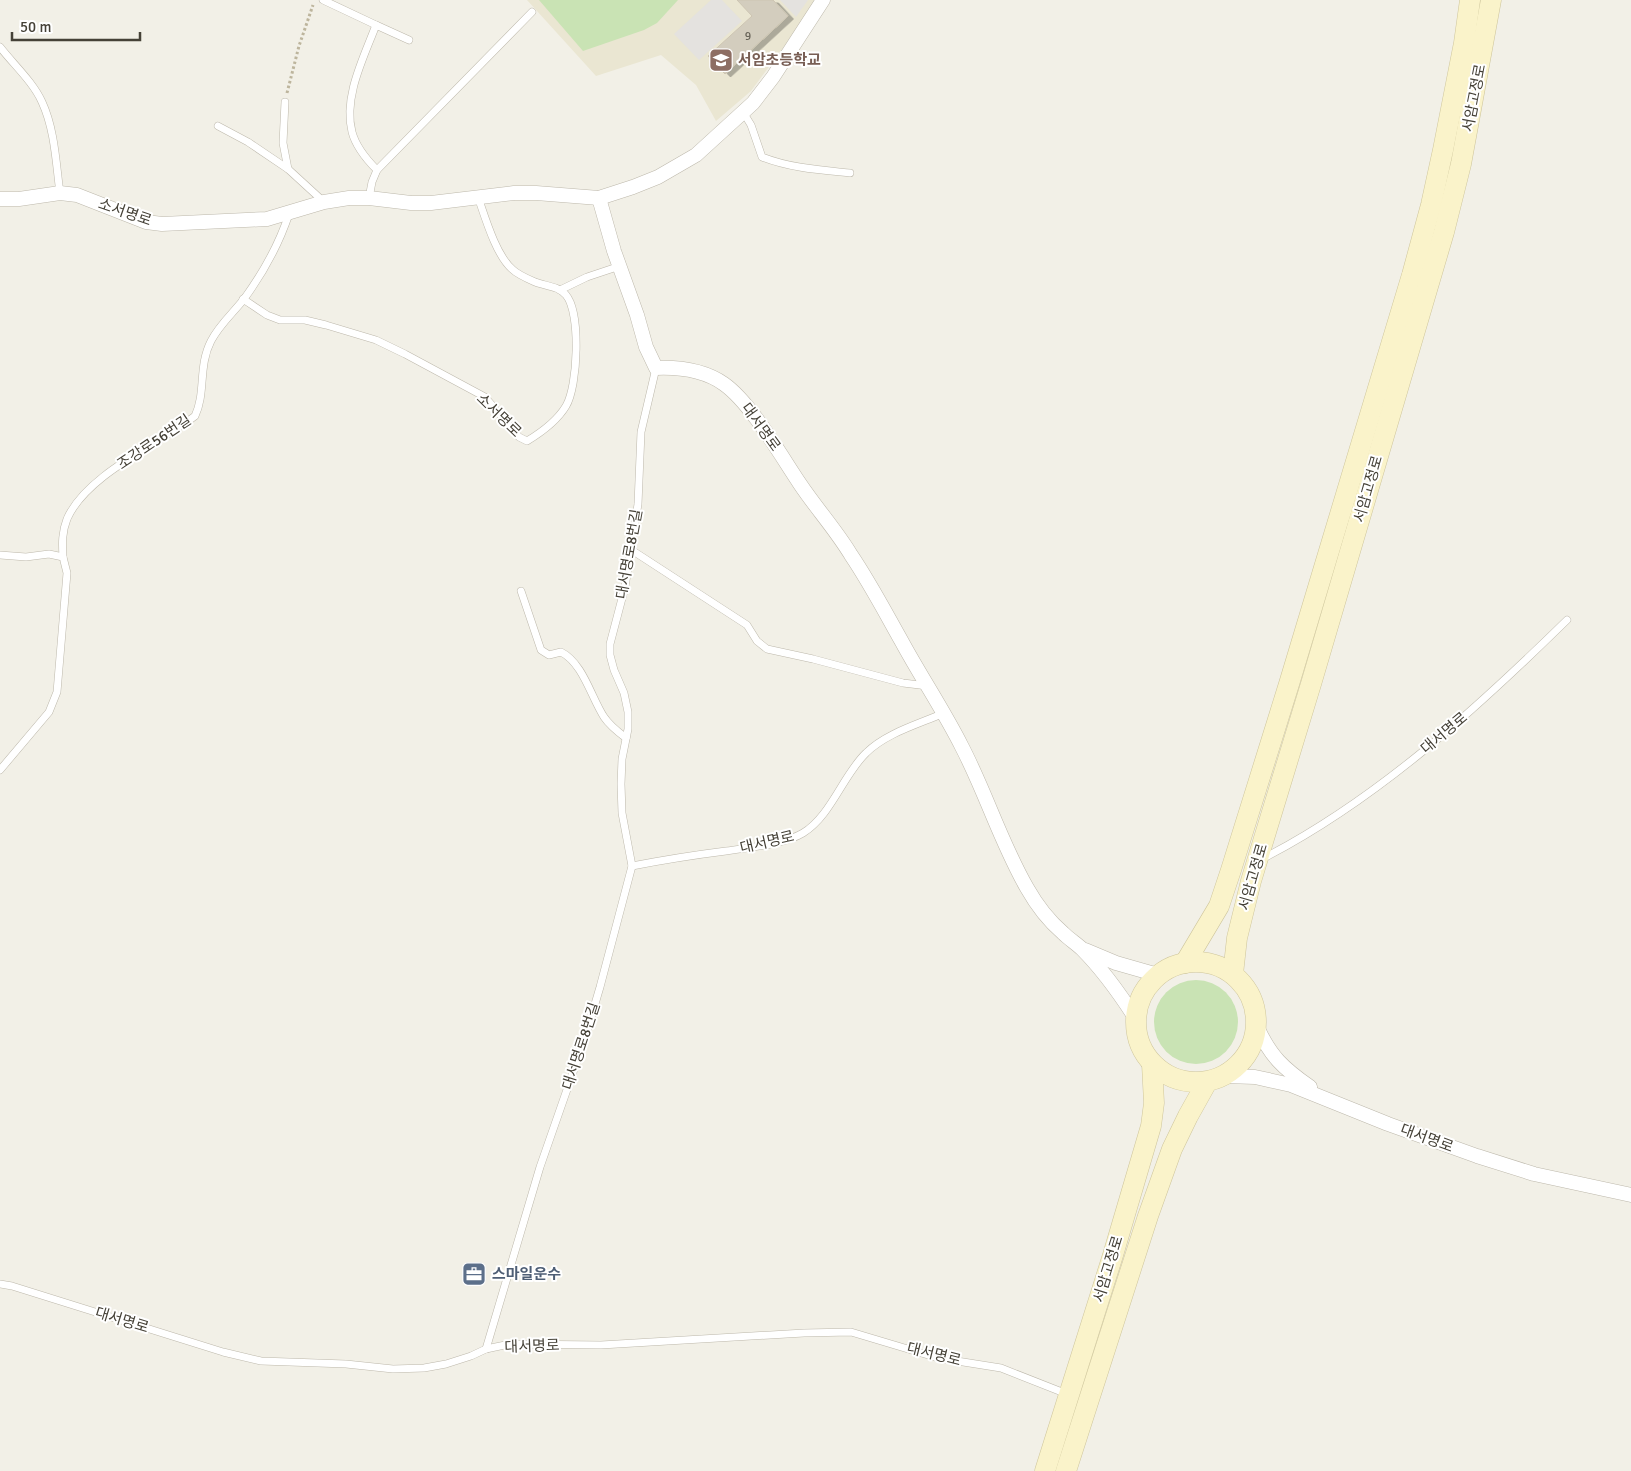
<svg xmlns="http://www.w3.org/2000/svg" width="1631" height="1471" font-family="Signika,'Noto Sans KR',sans-serif">
<defs>
<filter id="shadow"><feDropShadow dx="5.5" dy="3" stdDeviation="0" flood-color="#0004"/></filter>
</defs>
<rect width="100%" height="100%" fill="#f2f0e7"/>
<!-- education -->
<polygon fill="#eae6d2" points="527,0 815,0 794,33 751,91 716,121 696,85 661,55 596,76"/>
<!-- green -->
<g fill="#c9e3b4">
<polygon points="539,0 678,0 657,23 644,30 583,51"/>
<circle cx="1196" cy="1022" r="42"/>
</g>
<!-- parking -->
<g fill="#e4e2df">
<polygon points="711,0 722,0 742,21 699,60 674,34"/>
<polygon points="780,0 808,0 796,17"/>
</g>
<!-- building -->
<polygon fill="#d3cdbe" stroke="#cdc5b2" filter="url(#shadow)" points="737,0 773,0 788,16 725,74 708,56 752,16"/>
<g fill="none" stroke-linecap="round" stroke-linejoin="round">
<!-- lane casing -->
<g stroke="#bdb8ab" stroke-width="8">
<g id="lane">
<polyline points="323,0 376,25"/>
<path d="M0,47c14,18 33,35 42,55 13,28 14,62 18,91"/>
<polyline points="285,102 283,143 288,169 324,202"/>
<path d="M743,112l8,13 11,32c28,11 58,13 88,16"/>
<polyline points="218,126 248,142 288,169"/>
<path d="M377,170c-11,-11 -21,-23 -25,-38 -9,-35 12,-75 24,-107l33,15"/>
<polyline points="369,198 372,182 377,170 532,12"/>
<polyline points="560,290 587,277 620,266"/>
<path d="M243,299l24,16 13,5h25l21,5 50,15 29,14 80,43 34,40 8,4c15,-9 30,-20 39,-35 12,-20 15,-93 0,-111 -7,-9 -21,-9 -31,-13 -7,-3 -18,-8 -23,-13 -16,-14 -27,-52 -34,-72"/>
<polyline points="630,549 747,625 757,641 767,649 813,659 903,683 928,686"/>
<polyline points="0,555 26,557 49,554 63,557 67,573 57,692 49,712 0,770"/>
<path d="M63,557c-1,-14 -1,-25 4,-38 19,-44 91,-75 128,-103 11,-23 3,-50 16,-75 8,-16 22,-28 33,-42 19,-26 35,-55 45,-85"/>
<path d="M521,591l20,59 8,5 12,-3c22,11 30,45 43,65 6,9 14,15 22,21"/>
<path d="M1262,859c115,-59 213,-149 305,-239"/>
<path d="M632,866c31,-6 62,-11 94,-15 21,-3 59,-7 77,-18 28,-17 40,-58 63,-80 20,-20 53,-29 78,-40"/>
<polyline points="0,1284 12,1286 223,1352 261,1361 346,1364 393,1369 424,1368 446,1364 471,1356 486,1349 510,1344 601,1345 804,1333 851,1332 938,1358 1001,1368 1067,1394"/>
<polyline points="486,1349 540,1167 585,1038 600,987 632,866 622,813 621,784 622,759 628,729 628,712 624,693 614,670 610,655 610,644 625,587 638,504 641,432 656,368"/>
</g>
</g>
<!-- street casing -->
<g stroke="#bdb8ab" stroke-width="15">
<g id="street">
<path d="M599,198l15,53 23,64 9,32 10,21c24,-1 48,2 68,16 27,19 57,72 76,100 16,24 36,46 51,71 19,28 34,57 51,87 19,35 42,69 60,105 24,46 39,96 65,141 9,16 22,33 36,45 6,6 14,11 19,16 21,21 38,45 54,70"/>
<polyline points="0,199 19,199 60,193 77,195 146,222 162,224 267,219 324,202 349,198 369,198 411,203 431,203 514,193 536,193 599,198 633,187 658,177 696,155 753,103 773,77 823,0"/>
<polyline points="1085,950 1116,963 1158,975"/>
<path d="M1257,1027c14,30 26,41 53,60"/>
<polyline points="1226,1076 1255,1077 1291,1085 1388,1124 1477,1156 1534,1174 1631,1195"/>
</g>
</g>
<!-- secondary casing -->
<g stroke="#cec59b" stroke-width="21">
<g id="secondary">
<circle cx="1196" cy="1022" r="60"/>
<polyline points="1185,963 1219,906 1231,870 1289,684 1412,275 1431,205 1443,150 1464,43 1470,0"/>
<polyline points="1233,974 1237,938 1251,881 1311,684 1444,232 1461,164 1491,0"/>
<polyline points="1045,1471 1113,1255 1151,1126 1154,1103 1152,1064"/>
<polyline points="1066,1471 1148,1216 1172,1149 1188,1116 1207,1082"/>
</g>
</g>
<!-- path -->
<polyline stroke="#bdb59d" stroke-width="3" stroke-dasharray="2.5 2.5" stroke-linecap="butt" points="287,93 299,46 313,5"/>
<!-- lane -->
<use href="#lane" stroke="#fff" stroke-width="7"/>
<!-- street -->
<use href="#street" stroke="#fff" stroke-width="14"/>
<!-- secondary -->
<use href="#secondary" stroke="#faf3ca" stroke-width="20"/>
</g>
<!-- icons -->
<defs>
<g id="school-square" transform="scale(1.25)"><rect x="-9" y="-9" width="18" height="18" rx="4" fill="#8d6e63" stroke="#fff"/><path d="M0-5L7-2L0 1L-7-2ZM-4 1L0 2.5L4 1V4Q0 6-4 4Z" fill="#fff"/></g>
<g id="office-square" transform="scale(1.25)"><rect x="-9" y="-9" width="18" height="18" rx="4" fill="#5c6f8a" stroke="#fff"/><path d="M-6-3h4V-5.5h4V-3h4V5H-6ZM-1-4.5V-3h2v-1.5ZM-6 0V1H6V0Z" fill="#fff"/></g>
</defs>
<g fill-rule="evenodd">
<use href="#school-square" x="721" y="60"/>
<use href="#office-square" x="474" y="1274"/>
</g>
<g text-anchor="middle" dominant-baseline="central" stroke-width="4" stroke-linejoin="round" paint-order="stroke">
<!-- number labels -->
<g font-size="12" fill="#686459">
<text x="748" y="36">9</text>
</g>
<!-- education labels -->
<g font-size="15" font-weight="bold" fill="#785e54" stroke="#fff" text-anchor="start">
<text x="738" y="60">서암초등학교</text>
</g>
<!-- street labels -->
<g font-size="15" fill="#454137" stroke="#fff">
<text transform="translate(1474 98) rotate(-79)">서암고정로</text>
<text transform="translate(125 212) rotate(19)">소서명로</text>
<text transform="translate(499 415) rotate(44)">소서명로</text>
<text transform="translate(761 427) rotate(54)">대서명로</text>
<text transform="translate(154 442) rotate(-34)">조강로56번길</text>
<text transform="translate(1368 489) rotate(-74)">서암고정로</text>
<text transform="translate(629 554) rotate(-80)">대서명로8번길</text>
<text transform="translate(1444 733) rotate(-40)">대서명로</text>
<text transform="translate(767 842) rotate(-13)">대서명로</text>
<text transform="translate(1253 877) rotate(-74)">서암고정로</text>
<text transform="translate(581 1046) rotate(-72)">대서명로8번길</text>
<text transform="translate(1427 1138) rotate(20)">대서명로</text>
<text transform="translate(1108 1269) rotate(-73)">서암고정로</text>
<text transform="translate(122 1320) rotate(17)">대서명로</text>
<text transform="translate(532 1346) rotate(-2)">대서명로</text>
<text transform="translate(934 1354) rotate(14)">대서명로</text>
</g>
<!-- service labels -->
<g font-size="15" font-weight="bold" fill="#4e5e75" stroke="#fff" text-anchor="start">
<text x="492" y="1274">스마일운수</text>
</g>
</g>
<!-- scale -->
<path d="M12 32v8h128v-8" fill="none" stroke="#454137" stroke-width="2.5"/>
<text x="20" y="32" font-size="15" fill="#454137" stroke="#ffffff" stroke-width="4" paint-order="stroke">50 m</text>
</svg>
